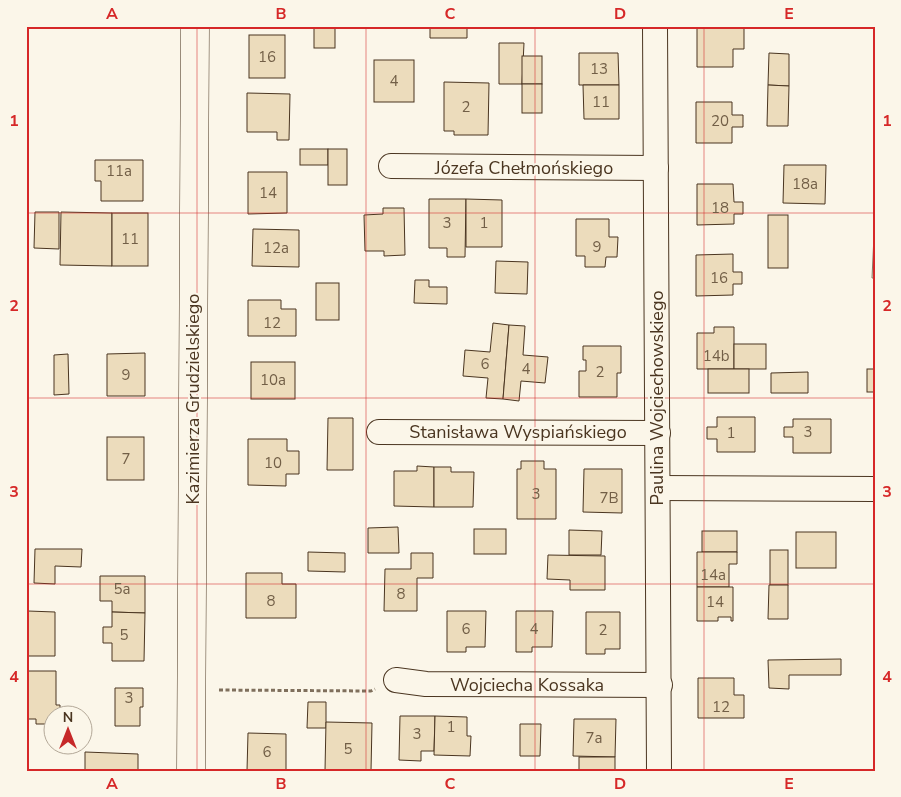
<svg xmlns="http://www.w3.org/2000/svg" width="901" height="797" font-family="'Nunito Sans',sans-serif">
<rect width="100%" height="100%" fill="#fbf6e9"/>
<!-- green -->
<polygon fill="#dce7d0" stroke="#887966" points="875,214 875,278 872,278"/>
<!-- building -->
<g fill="#ecdcbc" stroke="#4a3520">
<rect x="314" y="26" width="21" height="22"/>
<polygon points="467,26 467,38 430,38 430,26"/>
<polygon points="697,26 744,26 744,49 733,49 733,67 697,67"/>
<rect x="249" y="35" width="36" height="43"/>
<polygon points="499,43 524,43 522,84 499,84"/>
<polygon points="579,53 618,53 619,85 579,85"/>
<polygon points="769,53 789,54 789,86 768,85"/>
<rect x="522" y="56" width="20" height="28"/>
<rect x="374" y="60" width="40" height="42"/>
<polygon points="444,82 489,83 488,135 454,135 454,131 444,131"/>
<rect x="522" y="84" width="20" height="29"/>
<polygon points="583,85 619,85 619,119 584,119"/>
<polygon points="768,85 789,86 788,126 767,126"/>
<polygon points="247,93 290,94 289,140 277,140 277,132 247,132"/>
<polygon points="696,102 732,102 732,115 743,115 743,127 732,127 732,143 696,143"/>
<rect x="300" y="149" width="28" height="16"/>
<rect x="328" y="149" width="19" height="36"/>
<polygon points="95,160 143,160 143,201 101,201 101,181 95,181"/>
<polygon points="784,165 826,165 825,204 783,203"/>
<polygon points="248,172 287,172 287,213 248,214"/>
<polygon points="697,184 733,184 734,202 743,202 743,214 734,214 734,224 697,225"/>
<polygon points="429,199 466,199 465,257 447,257 447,248 429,248"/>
<polygon points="466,199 502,200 502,247 466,247"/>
<polygon points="383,208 404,208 405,255 384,256 384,251 365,251 364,215 383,214"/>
<polygon points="35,212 59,212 59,249 34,248"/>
<polygon points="61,212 112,213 112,266 60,265"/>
<rect x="112" y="213" width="36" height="53"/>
<rect x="768" y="215" width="20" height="53"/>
<polygon points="576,219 609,219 609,237 618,237 617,257 606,257 605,267 585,267 585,256 576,256"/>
<polygon points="253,229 299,230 299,267 252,266"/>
<polygon points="733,254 733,272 742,272 742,284 733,284 733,295 696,296 696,255"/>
<polygon points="496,261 528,262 527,294 495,293"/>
<polygon points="415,280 429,280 429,287 447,287 447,304 414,303"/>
<rect x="316" y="283" width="23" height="37"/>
<polygon points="248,300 281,300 281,309 296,309 296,336 248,336"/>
<polygon points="493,323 509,325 503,399 486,398 488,378 463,376 465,350 490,352"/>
<polygon points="509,325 525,326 523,355 548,357 545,383 521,381 519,401 503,399"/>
<polygon points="714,327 734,327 734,369 697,369 697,333 714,333"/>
<rect x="734" y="344" width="32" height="25"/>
<polygon points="583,346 621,346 621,373 617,373 617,397 579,397 579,371 586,371 586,360 583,360"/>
<polygon points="145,353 145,396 107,396 107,354"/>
<polygon points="68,354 69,394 54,395 54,355"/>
<rect x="251" y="362" width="44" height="37"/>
<rect x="708" y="369" width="41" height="24"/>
<rect x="867" y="369" width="8" height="23"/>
<polygon points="808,372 808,393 771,393 771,373"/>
<polygon points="717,417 755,417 755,452 717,452 717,439 707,439 707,427 717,427"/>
<polygon points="328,418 353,418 353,470 327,470"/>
<polygon points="793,419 831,419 831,453 793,453 793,437 784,437 784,427 793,427"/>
<rect x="107" y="437" width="37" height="43"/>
<polygon points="248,439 287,439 287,451 299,451 299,474 286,474 286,486 248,485"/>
<polygon points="521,461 544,461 544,469 556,469 556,519 517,519 517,469 521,469"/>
<polygon points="417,466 434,467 434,507 394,506 394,471 417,471"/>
<polygon points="434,467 451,467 451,472 474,472 473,507 434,507"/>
<polygon points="584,469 622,469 622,513 583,512"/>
<polygon points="398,527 399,553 368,553 368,528"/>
<rect x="474" y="529" width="32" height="25"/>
<polygon points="569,530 602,531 601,555 569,555"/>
<rect x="702" y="531" width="35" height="21"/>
<rect x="796" y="532" width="40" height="36"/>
<polygon points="35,549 82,549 81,567 55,566 55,584 34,583"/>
<rect x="770" y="550" width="18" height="35"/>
<polygon points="308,552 345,553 345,572 308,571"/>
<polygon points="697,552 737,552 737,564 729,564 729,587 697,587"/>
<polygon points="411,553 433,553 433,578 417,578 417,611 384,611 385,569 411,569"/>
<polygon points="548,555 605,556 605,590 570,590 570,580 547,579"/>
<polygon points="246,573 282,573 282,584 296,584 296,618 246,618"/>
<polygon points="100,576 145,576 145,613 112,612 112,601 100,601"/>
<polygon points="769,585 788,585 788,619 768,619"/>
<polygon points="697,587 733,587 733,621 731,621 731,617 718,617 718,621 697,621"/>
<polygon points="28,611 55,612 55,656 27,656"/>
<polygon points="447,611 486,611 485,647 466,647 466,652 447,652"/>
<polygon points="516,611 553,611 552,647 532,647 532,652 516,652"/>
<polygon points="112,612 145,613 144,661 112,661 112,643 103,643 103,627 112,627"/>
<polygon points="586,612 620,612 620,649 605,649 605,654 586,654"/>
<polygon points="841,659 841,675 789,675 789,689 769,688 768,660"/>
<polygon points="27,671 56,671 56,705 60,705 60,714 52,714 52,724 36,724 36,719 27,719"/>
<polygon points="698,678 734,678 734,695 744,695 744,718 698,718"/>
<polygon points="115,688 143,688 143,707 140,707 140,726 115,726"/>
<polygon points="308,702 326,702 326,728 307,728"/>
<polygon points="400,716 435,716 434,751 421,751 421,761 399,760"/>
<polygon points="435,716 467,717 467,736 471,736 470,756 434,755"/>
<polygon points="574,719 616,719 615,757 573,756"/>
<polygon points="326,722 372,723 371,771 325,771"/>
<polygon points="520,724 541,724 540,756 520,756"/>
<polygon points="248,733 286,734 286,771 247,771"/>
<polygon points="85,752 138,754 138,771 85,771"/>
<rect x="579" y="757" width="36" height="14"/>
</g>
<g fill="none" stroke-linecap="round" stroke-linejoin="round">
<!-- minor casing -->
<g stroke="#4a3520" stroke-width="26">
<g id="minor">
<polyline points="655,26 659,771"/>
<polyline points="391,166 656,168"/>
<polyline points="379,432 658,433"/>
<polyline points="658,488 875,489"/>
<polyline points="396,680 426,684 660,685"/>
</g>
</g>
<!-- tertiary casing -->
<g stroke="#4a3520" stroke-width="29">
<polyline id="tertiary" points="191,771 195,26"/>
</g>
<!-- path -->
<polyline stroke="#7f6f5c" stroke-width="3" stroke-dasharray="4 2.5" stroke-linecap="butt" points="219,690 371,691 375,689"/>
<!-- minor -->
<use href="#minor" stroke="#fbf6e9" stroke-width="24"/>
<!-- tertiary -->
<use href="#tertiary" stroke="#fbf6e9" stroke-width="28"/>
</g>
<!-- grid -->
<path fill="none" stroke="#d62828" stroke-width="1" stroke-opacity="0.55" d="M197,26v745M366,26v745M535,26v745M704,26v745M26,213h849M26,398h849M26,584h849"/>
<g text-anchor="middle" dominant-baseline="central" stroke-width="4" stroke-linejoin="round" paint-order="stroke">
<!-- number labels -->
<g font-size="15" fill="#725f47">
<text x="267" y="57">16</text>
<text x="599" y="69">13</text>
<text x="394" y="81">4</text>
<text x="601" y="102">11</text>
<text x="466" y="107">2</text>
<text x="720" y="121">20</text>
<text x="119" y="171">11a</text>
<text x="805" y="184">18a</text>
<text x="268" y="193">14</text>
<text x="720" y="208">18</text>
<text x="447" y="223">3</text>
<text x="484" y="223">1</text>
<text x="130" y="239">11</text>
<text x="597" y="247">9</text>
<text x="276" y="248">12a</text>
<text x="719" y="278">16</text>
<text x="272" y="323">12</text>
<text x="716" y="356">14b</text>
<text x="485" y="364">6</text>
<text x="526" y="369">4</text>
<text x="600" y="372">2</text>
<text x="126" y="375">9</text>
<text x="273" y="380">10a</text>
<text x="808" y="432">3</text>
<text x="731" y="433">1</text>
<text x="126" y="459">7</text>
<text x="273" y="463">10</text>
<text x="536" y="494">3</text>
<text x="609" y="498">7B</text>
<text x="713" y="575">14a</text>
<text x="122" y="589">5a</text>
<text x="401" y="594">8</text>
<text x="271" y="601">8</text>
<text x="715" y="602">14</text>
<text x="466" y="629">6</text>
<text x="534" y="629">4</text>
<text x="603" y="630">2</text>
<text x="124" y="635">5</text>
<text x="129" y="698">3</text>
<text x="721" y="707">12</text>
<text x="451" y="727">1</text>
<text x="417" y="734">3</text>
<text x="594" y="738">7a</text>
<text x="348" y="749">5</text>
<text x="267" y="752">6</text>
</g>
<!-- street labels -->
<g font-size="18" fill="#4a3520" stroke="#fbf6e9">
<text x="524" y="168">Józefa Chełmońskiego</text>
<text transform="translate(657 398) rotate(-90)">Paulina Wojciechowskiego</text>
<text transform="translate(193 399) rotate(-90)">Kazimierza Grudzielskiego</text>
<text x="518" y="432">Stanisława Wyspiańskiego</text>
<text x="527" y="685">Wojciecha Kossaka</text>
</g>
</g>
<!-- border -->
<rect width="901" height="797" fill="none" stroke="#fbf6e9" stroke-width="55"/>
<!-- north arrow -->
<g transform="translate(68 730)"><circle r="24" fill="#fbf6e9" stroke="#b4a999"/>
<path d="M0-4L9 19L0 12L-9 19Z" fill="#c62828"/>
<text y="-8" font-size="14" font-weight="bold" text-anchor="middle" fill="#4a3520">N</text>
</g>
<rect x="28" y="28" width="846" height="742" fill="none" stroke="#d62828" stroke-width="2"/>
<g font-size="16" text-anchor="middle" font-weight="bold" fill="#d62828">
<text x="112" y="19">A</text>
<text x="281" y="19">B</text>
<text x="450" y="19">C</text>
<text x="620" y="19">D</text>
<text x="789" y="19">E</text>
<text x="14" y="126">1</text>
<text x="887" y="126">1</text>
<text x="14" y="311">2</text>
<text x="887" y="311">2</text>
<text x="14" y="497">3</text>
<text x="887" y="497">3</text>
<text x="14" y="682">4</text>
<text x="887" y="682">4</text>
<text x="112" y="789">A</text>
<text x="281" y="789">B</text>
<text x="450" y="789">C</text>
<text x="620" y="789">D</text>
<text x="789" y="789">E</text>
</g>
</svg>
